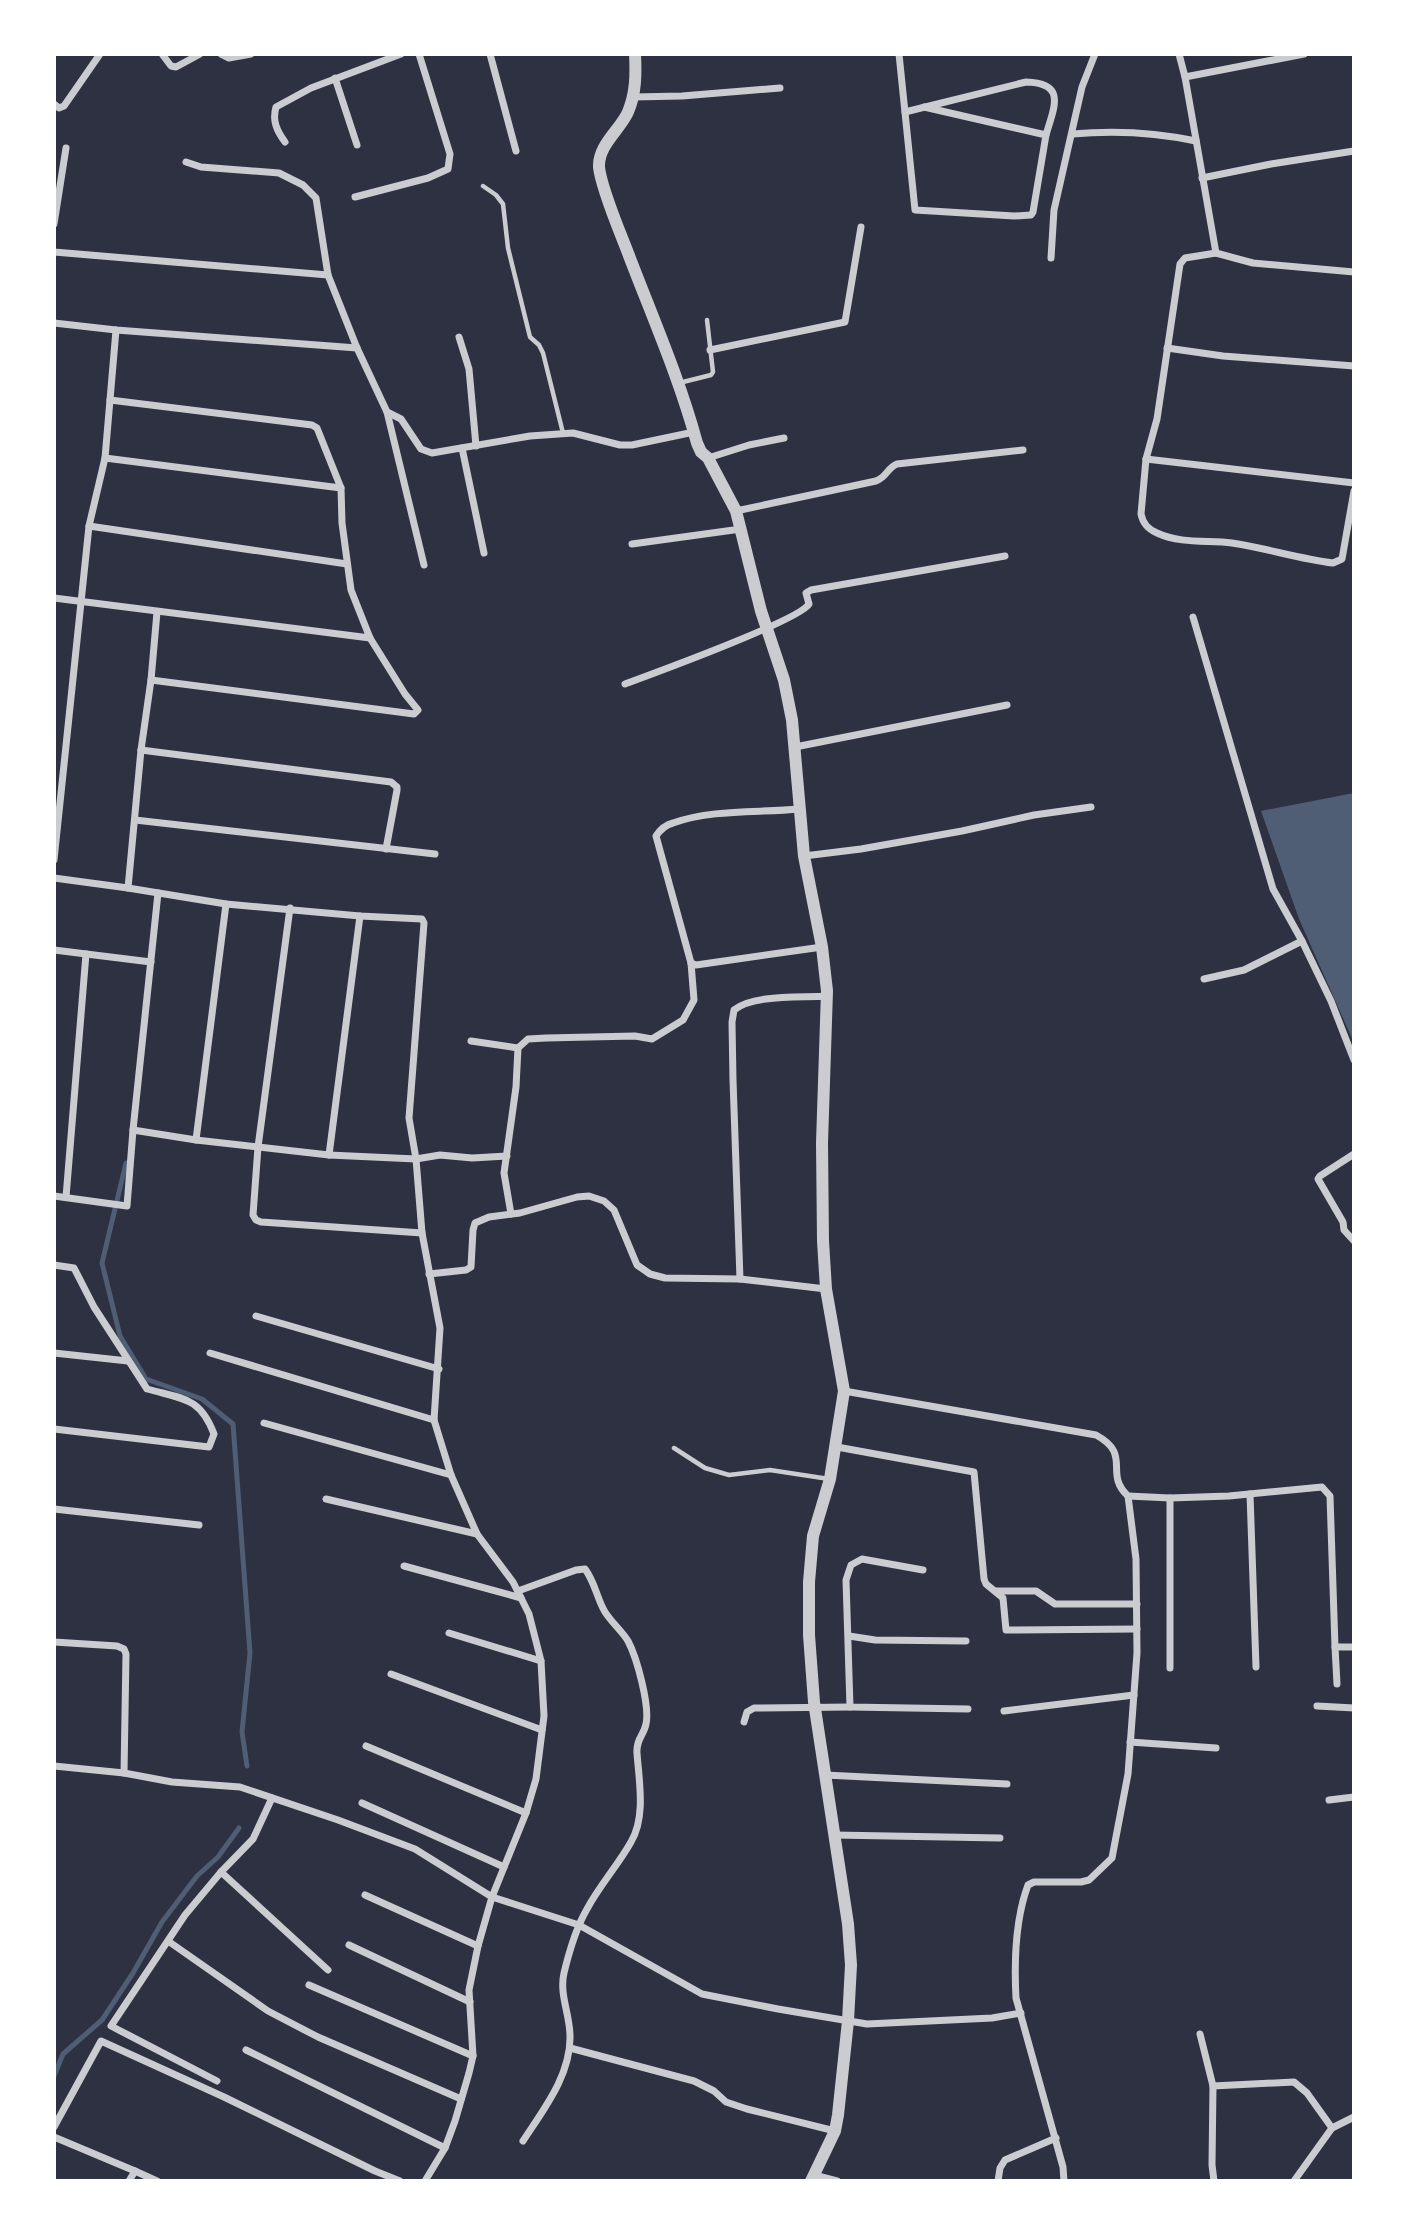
<svg xmlns="http://www.w3.org/2000/svg" width="1408" height="2235" font-family="'Crimson Pro',serif">
<rect width="100%" height="100%" fill="#2d3142"/>
<!-- water -->
<polygon fill="#4f5d75" points="1354,793 1354,1043 1299,919 1261,811"/>
<g fill="none" stroke-linecap="round" stroke-linejoin="round">
<!-- stream -->
<g stroke="#4f5d75" stroke-width="5">
<polyline points="126,1163 102,1263 120,1336 146,1379 202,1399 233,1424 250,1653 242,1732 247,1766"/>
<polyline points="54,2076 63,2054 102,2020 133,1973 162,1922 197,1876 218,1857 239,1828"/>
</g>
<!-- service -->
<g stroke="#caccd0" stroke-width="4.5">
<polyline points="483,186 496,195 503,204 508,248 530,337 539,345 543,353 563,433"/>
<polyline points="679,383 711,375 713,372 707,320"/>
<polyline points="674,1448 705,1468 729,1475 770,1470 829,1479"/>
</g>
<!-- minor -->
<g stroke="#caccd0" stroke-width="7">
<polyline points="162,54 171,66 176,67 200,54"/>
<polyline points="221,54 229,58 251,54"/>
<polyline points="490,54 516,151"/>
<polyline points="899,54 915,210 1014,216 1031,215 1033,212 1046,135 924,107"/>
<polyline points="1179,54 1185,77 1216,253 1253,263 1354,272"/>
<polyline points="1185,77 1304,54"/>
<polyline points="335,78 357,145"/>
<polyline points="633,97 682,96 780,88"/>
<polyline points="54,104 59,108 64,106 100,54"/>
<path d="M905,112l121,-30c41,1 28,25 20,53"/>
<path d="M1072,134c43,-4 82,-2 124,7"/>
<path d="M285,142c-8,-11 -13,-21 -9,-35l35,-19 90,-34"/>
<polyline points="186,162 201,167 279,173 303,185 316,198 328,275 357,348 387,412 401,419 421,449 432,453 530,436 573,433 620,445 632,445 694,432"/>
<polyline points="1202,178 1271,164 1354,151"/>
<polyline points="355,197 428,178 448,169 450,154 419,54"/>
<polyline points="54,224 66,148"/>
<polyline points="54,252 328,275"/>
<path d="M1216,253l-31,5 -5,6 -23,155 -11,40 -5,55c2,10 7,15 16,19 24,11 50,7 75,10 34,5 67,16 101,20l9,-4 12,-68"/>
<polyline points="1051,258 1054,210 1082,87 1095,54"/>
<polyline points="54,323 116,330 357,348"/>
<polyline points="459,337 469,369 476,446"/>
<polyline points="1167,348 1223,356 1354,366"/>
<polyline points="710,350 845,322 861,227"/>
<polyline points="110,400 312,425 317,428 341,488 342,523 351,590 370,638 405,694 418,710 414,714 151,680"/>
<polyline points="387,412 424,565"/>
<polyline points="462,448 484,553"/>
<polyline points="105,458 341,488"/>
<polyline points="708,458 749,445 784,438"/>
<polyline points="1146,459 1354,483"/>
<path d="M736,511l140,-30c11,-4 11,-13 21,-17l126,-14"/>
<polyline points="89,526 347,564"/>
<polyline points="632,544 741,529"/>
<polyline points="54,598 370,638"/>
<polyline points="1193,617 1273,889 1302,941 1331,1001 1354,1060"/>
<path d="M625,684c27,-10 175,-64 184,-80l-3,-11 5,-3 194,-34"/>
<polyline points="795,747 1007,705"/>
<polyline points="141,750 391,782 397,787 397,790 386,849"/>
<polyline points="135,820 435,854"/>
<polyline points="804,856 861,849 962,831 1034,815 1091,807"/>
<polyline points="54,860 89,526 105,458 116,330"/>
<polyline points="54,878 128,888 226,904 360,916 422,919 424,923 409,1118 416,1159 422,1233 440,1328 434,1420 451,1475 477,1534 513,1582 529,1614 541,1661 544,1716 536,1779 526,1813 492,1897 478,1946 469,1990 473,2056 469,2073 455,2121 445,2148 425,2181"/>
<polyline points="128,888 141,750 151,680 157,612"/>
<polyline points="290,908 258,1147 253,1215 256,1220 261,1222 422,1233"/>
<polyline points="54,950 151,962"/>
<polyline points="691,963 696,965 822,947"/>
<polyline points="1204,979 1244,970 1302,941"/>
<polyline points="471,1041 518,1048"/>
<polyline points="133,1130 158,893"/>
<polyline points="196,1140 226,904"/>
<polyline points="1354,1154 1320,1176 1318,1179 1343,1222 1344,1230 1354,1241"/>
<polyline points="329,1155 360,916"/>
<polyline points="54,1196 127,1206 133,1130 196,1140 329,1155 416,1159 440,1155 472,1158 507,1156"/>
<polyline points="66,1197 86,954"/>
<path d="M511,1214l-7,-41 12,-86 2,-39 10,-9 18,-1 89,-2 17,3 31,-19 11,-20 -3,-37 -35,-127c4,-6 9,-11 17,-13 39,-14 85,-10 126,-14"/>
<path d="M54,1265l20,3 20,39 53,82c36,10 53,8 67,45l-5,13 -155,-18"/>
<polyline points="429,1274 466,1270 471,1267 473,1230 475,1223 489,1217 520,1213 577,1197 589,1196 604,1201 614,1210 637,1265 650,1274 665,1278 740,1279 826,1289"/>
<path d="M740,1279l-7,-199 -1,-58 2,-12c19,-16 68,-12 93,-14"/>
<polyline points="256,1316 439,1369"/>
<polyline points="54,1353 128,1361"/>
<polyline points="210,1353 434,1420"/>
<path d="M844,1391l252,44c37,20 7,38 32,61l8,63 1,94 -9,121 -16,84 -23,22 -8,2h-47l-6,3c-13,35 -14,76 -12,113l47,169 1,14"/>
<polyline points="264,1423 451,1475"/>
<polyline points="837,1447 974,1472 984,1579 986,1584 1003,1598 1006,1630 1137,1629"/>
<polyline points="1250,1494 1256,1667"/>
<polyline points="1128,1496 1170,1498 1229,1496 1322,1487 1330,1496 1335,1647 1354,1647"/>
<polyline points="1170,1498 1170,1668"/>
<polyline points="326,1499 477,1534"/>
<polyline points="54,1509 199,1525"/>
<polyline points="404,1566 521,1598"/>
<polyline points="923,1570 862,1559 851,1565 846,1580 850,1707 968,1709"/>
<path d="M518,1591l58,-21 9,-1c10,13 12,30 20,43 7,11 17,19 23,29 9,17 22,65 18,83 -2,11 -10,15 -9,29 2,28 9,64 -6,89 -13,23 -31,43 -44,67 -11,19 -18,43 -23,64 -5,21 6,42 6,63 1,39 -27,74 -47,105"/>
<polyline points="996,1591 1036,1591 1055,1604 1137,1604"/>
<polyline points="449,1633 541,1661"/>
<polyline points="849,1636 875,1640 966,1641"/>
<polyline points="54,1642 117,1646 124,1649 126,1654 124,1773"/>
<polyline points="1335,1647 1337,1684"/>
<polyline points="391,1674 542,1730"/>
<polyline points="1317,1706 1354,1708"/>
<polyline points="1004,1711 1134,1695"/>
<polyline points="744,1722 747,1712 754,1708 850,1707"/>
<polyline points="1130,1742 1216,1748"/>
<polyline points="366,1746 526,1813"/>
<polyline points="54,1766 124,1773 172,1782 240,1787 338,1820 415,1849 492,1897 579,1925 702,1994 778,2009 867,2024 992,2018 1021,2013"/>
<polyline points="825,1775 1007,1784"/>
<polyline points="1329,1800 1354,1797"/>
<polyline points="362,1803 504,1867"/>
<polyline points="834,1835 1000,1838"/>
<polyline points="221,1872 253,1839 272,1798"/>
<polyline points="365,1895 478,1946"/>
<polyline points="168,1941 268,2011 318,2037 461,2099"/>
<polyline points="349,1945 470,2002"/>
<polyline points="309,1985 473,2056"/>
<polyline points="1200,2034 1213,2086 1212,2165 1214,2181"/>
<polyline points="570,2048 694,2081 714,2091 726,2102 747,2109 835,2131"/>
<polyline points="246,2050 445,2148"/>
<polyline points="217,2081 111,2026 185,1915 221,1872 328,1970"/>
<polyline points="1213,2086 1294,2082 1307,2093 1332,2128"/>
<polyline points="54,2127 101,2041 224,2097 375,2171 400,2181"/>
<polyline points="54,2137 135,2171 129,2181"/>
<polyline points="135,2171 157,2181"/>
<polyline points="814,2175 837,2181"/>
<polyline points="998,2181 1000,2168 1005,2160 1056,2138"/>
<polyline points="1294,2181 1332,2128 1354,2117"/>
</g>
<!-- tertiary -->
<path stroke="#caccd0" stroke-width="12" d="M635,54c1,20 1,39 -7,58 -8,18 -30,33 -29,55 2,21 21,65 29,86 24,63 51,124 69,190l4,9 7,6 28,53 25,100 23,69 8,40 12,136 18,91 5,44 -5,152 1,98 3,48 18,102 -14,88 -17,57 -4,46v53l5,67 34,222 3,41 -3,56 -10,94 -3,16 -24,50"/>
</g>
<!-- border -->
<rect width="1408" height="2235" fill="none" stroke="#ffffff" stroke-width="112"/>
</svg>
